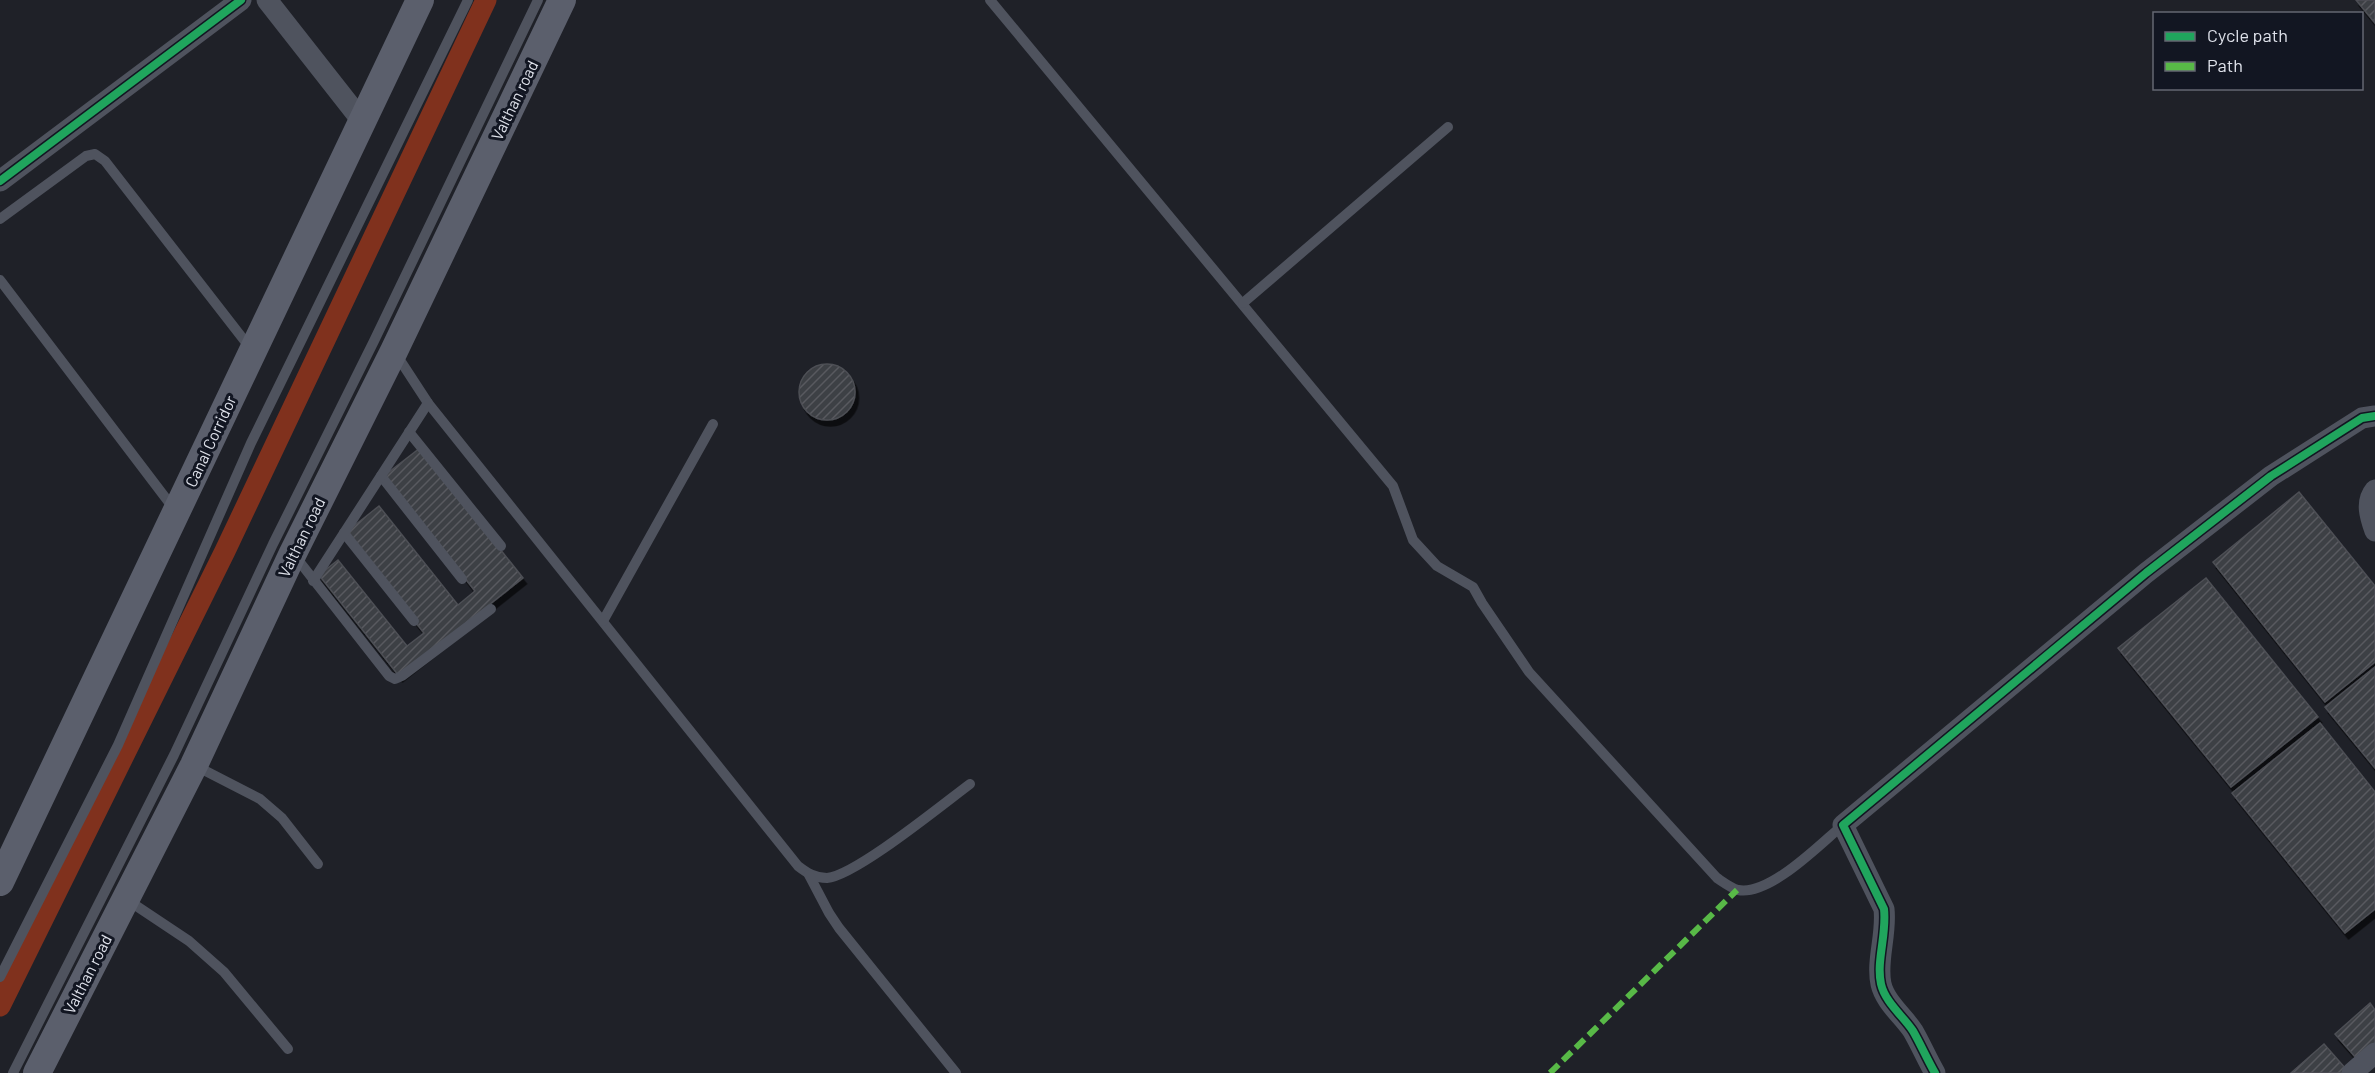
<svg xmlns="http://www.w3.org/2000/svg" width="2375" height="1073" font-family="Barlow,sans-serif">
<defs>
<pattern id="building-hatch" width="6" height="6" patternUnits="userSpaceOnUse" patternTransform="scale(1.5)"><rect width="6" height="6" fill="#3d3f44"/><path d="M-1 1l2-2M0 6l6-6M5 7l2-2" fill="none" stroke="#595a5f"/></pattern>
<filter id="shadow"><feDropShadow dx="3.5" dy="6" stdDeviation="0" flood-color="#0009"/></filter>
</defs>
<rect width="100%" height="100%" fill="#1f2128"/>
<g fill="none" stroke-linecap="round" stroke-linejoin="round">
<!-- canal -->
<polyline stroke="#80311d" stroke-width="21" points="0,1006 225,551 486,0"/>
</g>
<!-- building -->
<g fill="url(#building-hatch)" stroke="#4d4f55" stroke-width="1.5" filter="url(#shadow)">
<polygon points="2356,0 2375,0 2375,23"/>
<circle cx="827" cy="392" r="28"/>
<polygon points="420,448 523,578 399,676 319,575 338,560 407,646 424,633 345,533 379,506 458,605 475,591 384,476"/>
<polygon points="2299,492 2375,586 2375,662 2325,702 2213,562"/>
<polygon points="2206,578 2318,717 2231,787 2118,648"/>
<polygon points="2375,667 2375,768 2325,707"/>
<polygon points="2320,723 2375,792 2375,909 2345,933 2232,793"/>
<polygon points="2370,1003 2375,1010 2375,1043 2357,1059 2335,1034"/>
<polygon points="2324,1044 2346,1069 2342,1073 2291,1073"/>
</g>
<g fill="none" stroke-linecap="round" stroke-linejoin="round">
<!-- service -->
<g stroke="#4f535e" stroke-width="10">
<path d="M990,0l403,486 20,54 24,26 36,21 9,16 47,69 188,206c6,4 14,10 21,12 32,6 82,-46 105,-65"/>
<polyline points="0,219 86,156 95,154 105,161 251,349"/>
<polyline points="0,280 174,509"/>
<polyline points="1243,303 1448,127"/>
<path d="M396,354l32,49 370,463c9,7 17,12 29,12 28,-2 116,-74 143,-94"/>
<polyline points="409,432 501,546"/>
<polyline points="381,476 462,579"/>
<polyline points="344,533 414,621"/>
<polyline points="295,556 389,676 395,679 402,676 491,609"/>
<polyline points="313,581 428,403"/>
<polyline points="603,621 713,424"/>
<polyline points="194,765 260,799 282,818 318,864"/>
<polyline points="809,875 829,913 839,928 956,1073"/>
<polyline points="126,899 189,941 224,972 288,1049"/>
<polyline points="0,977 118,745 251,443 468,0"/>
<polyline points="13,1073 174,755 273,544 374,341 538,0"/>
</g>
<!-- minor -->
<g stroke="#4f535e" stroke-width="21">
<polyline points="267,0 362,121"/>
<polyline points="0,181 241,0"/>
<path d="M2375,490c-10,12 -5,27 0,41"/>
<path d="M1935,1073c-8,-14 -14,-28 -22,-42 -10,-15 -28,-29 -32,-47 -5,-23 6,-50 3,-75l-41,-84 303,-252 125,-97 91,-58 13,-2"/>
<polyline points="2352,1073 2375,1053"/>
</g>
<!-- secondary -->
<g stroke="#5b5f6c" stroke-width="28">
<polyline points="0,882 420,0"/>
<polyline points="37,1073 194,765 293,553 394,351 562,0"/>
</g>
<!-- quiet -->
<polyline stroke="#58b947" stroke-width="6" stroke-dasharray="12 6" stroke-linecap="butt" points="1550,1073 1737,890"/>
<!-- cycleway casing -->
<g stroke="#121622" stroke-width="11">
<g id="cycleway">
<polyline points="0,181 241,0"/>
<path d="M1935,1073c-8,-14 -14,-28 -22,-42 -10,-15 -28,-29 -32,-47 -5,-23 6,-50 3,-75l-41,-84 303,-252 125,-97 91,-58 13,-2"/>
</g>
</g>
<!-- cycleway -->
<use href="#cycleway" stroke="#20a55d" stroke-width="8"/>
</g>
<g text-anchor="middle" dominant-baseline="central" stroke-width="6" stroke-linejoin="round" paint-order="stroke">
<!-- street labels -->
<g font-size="16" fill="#dee1ea" stroke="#121622">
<text transform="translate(514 100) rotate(-64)">Valthan road</text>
<text transform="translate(210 441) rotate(-65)">Canal Corridor</text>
<text transform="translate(301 537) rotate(-64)">Valthan road</text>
<text transform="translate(87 974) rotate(-63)">Valthan road</text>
</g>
</g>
<!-- legend -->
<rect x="2153" y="12" width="210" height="78" fill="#121622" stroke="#646772" stroke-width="1.5"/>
<rect x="2165" y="32" width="30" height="9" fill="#20a55d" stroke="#646772" stroke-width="1.5"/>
<text x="2207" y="42" font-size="18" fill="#dee1ea">Cycle path</text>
<rect x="2165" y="62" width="30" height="9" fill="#58b947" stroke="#646772" stroke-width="1.5"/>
<text x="2207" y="72" font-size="18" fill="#dee1ea">Path</text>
</svg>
